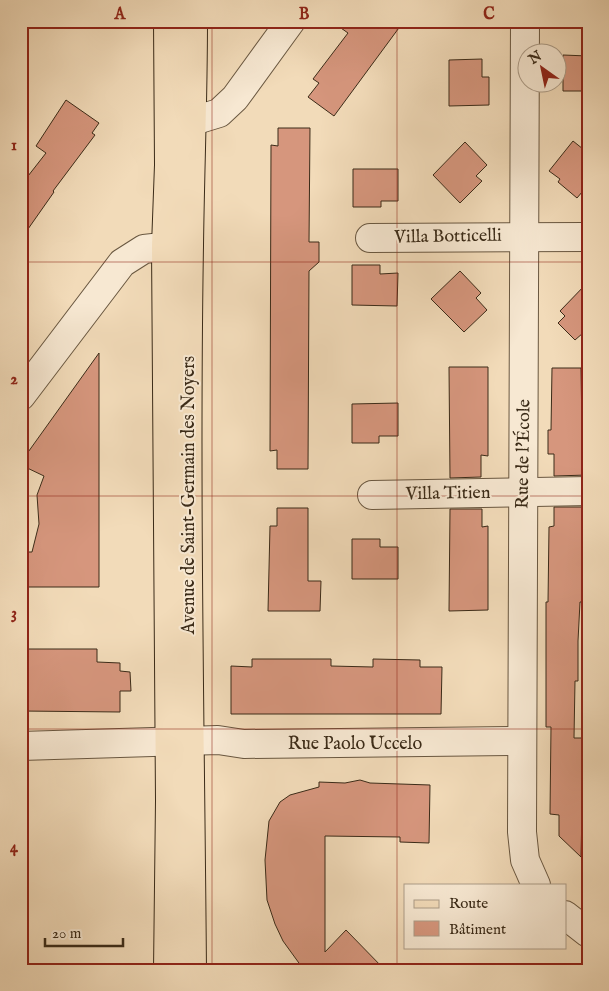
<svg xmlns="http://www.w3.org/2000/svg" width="609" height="991" font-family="'IM FELL English',serif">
<rect width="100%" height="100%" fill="#f2dbb9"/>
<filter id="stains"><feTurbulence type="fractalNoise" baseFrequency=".004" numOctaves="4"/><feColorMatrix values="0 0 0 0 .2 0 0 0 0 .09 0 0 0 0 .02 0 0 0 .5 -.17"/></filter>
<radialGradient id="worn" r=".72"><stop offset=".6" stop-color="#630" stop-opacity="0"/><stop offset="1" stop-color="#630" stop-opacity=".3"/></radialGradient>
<!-- building -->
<g fill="#d6967d" stroke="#3b2b18">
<polygon points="331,21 404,21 334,116 308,97 319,83 313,79 348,33"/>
<polygon points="563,55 588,56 588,91 563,91"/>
<polygon points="482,59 482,77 489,77 489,105 449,106 449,60"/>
<polygon points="66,100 99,123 92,133 95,135 53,191 54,192 21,239 21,185 46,153 36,146"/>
<polygon points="278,128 310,128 309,242 319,242 319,262 309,271 308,469 277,469 277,450 270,451 271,145 278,146"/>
<polygon points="573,141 588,153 588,185 577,198 558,182 560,179 549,171"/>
<polygon points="465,142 487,165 476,176 482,181 460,203 433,175"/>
<polygon points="353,169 398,169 398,201 381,201 381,207 353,207"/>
<polygon points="352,265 380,265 380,274 398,273 397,306 352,305"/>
<polygon points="460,271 481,293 476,298 487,310 464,332 431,299"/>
<polygon points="588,282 588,337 583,333 575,340 558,323 565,316 560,311"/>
<polygon points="99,353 99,587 21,587 21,552 32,552 39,524 37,495 44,476 21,465 21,462"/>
<polygon points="449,367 488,367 488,456 481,455 481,477 450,478"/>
<polygon points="552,368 581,368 582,431 585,432 585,440 588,440 588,475 554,476 554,454 548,454 548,430 551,430"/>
<polygon points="398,403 398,436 379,436 379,443 352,443 352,404"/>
<polygon points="554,507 587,507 586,538 582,538 583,602 580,602 578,641 578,681 575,681 574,738 587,738 588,766 583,766 581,857 559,836 559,815 550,814 551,727 546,727 546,602 548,602 549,527 554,526"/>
<polygon points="277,508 308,508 308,581 321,581 320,611 268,611 270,526 277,526"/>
<polygon points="450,509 482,509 482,527 488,526 488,610 449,611"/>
<polygon points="352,539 380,539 380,547 398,547 398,579 352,579"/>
<polygon points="21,649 97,649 97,662 120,663 120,671 130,672 131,691 120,691 120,712 21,711"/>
<polygon points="252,659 331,659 331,666 373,667 373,659 420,660 420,667 442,667 441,714 231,714 231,666 252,667"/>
<polygon points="360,780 370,783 430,785 429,843 400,842 400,837 325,836 325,952 346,930 385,970 304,970 283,941 275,924 267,900 265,860 269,821 280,802 290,795 319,787 319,782 345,783"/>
</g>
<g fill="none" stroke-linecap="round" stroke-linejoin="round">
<!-- minor casing -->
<g stroke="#695740" stroke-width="30">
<g id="minor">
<polyline points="525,21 522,832 525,860 536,885"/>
<polyline points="193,121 219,113 235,98 291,21"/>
<polyline points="370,238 588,237"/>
<polyline points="21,396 122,263 144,249 189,244"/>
<polyline points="372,495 588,491"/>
<polyline points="21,746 218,740 244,744 521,741"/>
<polyline points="565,915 588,933"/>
</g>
</g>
<!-- major casing -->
<g stroke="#3b2b18" stroke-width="30">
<g id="major">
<polyline points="168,970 170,801 166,246 169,165 168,21"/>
<path d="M192,970c-2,-242 -7,-483 -3,-725 1,-75 4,-149 4,-224"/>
</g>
</g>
<!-- minor -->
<use href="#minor" stroke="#f7e8d2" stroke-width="28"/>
<!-- major -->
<use href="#major" stroke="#f2dbb9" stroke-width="28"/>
</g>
<!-- grid -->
<path fill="none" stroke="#8f2418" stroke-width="1" stroke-opacity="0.55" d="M212,21v949M397,21v949M21,262h567M21,496h567M21,729h567"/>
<g text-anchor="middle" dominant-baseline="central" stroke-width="4" stroke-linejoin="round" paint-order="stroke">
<!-- street labels -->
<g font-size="18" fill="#3b2b18" stroke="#f7e8d2">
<text transform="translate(448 237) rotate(-1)">Villa Botticelli</text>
<text transform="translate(524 454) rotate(-89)">Rue de l'École</text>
<text transform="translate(448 494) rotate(-1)">Villa Titien</text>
<text transform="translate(189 495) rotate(-90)">Avenue de Saint-Germain des Noyers</text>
<text x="355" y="744">Rue Paolo Uccelo</text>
</g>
</g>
<!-- margin -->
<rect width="609" height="991" fill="none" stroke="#f2dbb9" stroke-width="55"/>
<!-- legend -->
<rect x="404" y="884" width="162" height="65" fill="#f7e8d2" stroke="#ac9c88"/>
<rect x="414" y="900" width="25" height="8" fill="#f2dbb9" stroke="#ac9c88"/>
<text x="449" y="908" font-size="15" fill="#3b2b18">Route</text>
<rect x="414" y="921" width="25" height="15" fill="#d6967d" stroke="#ac9c88"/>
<text x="449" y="934" font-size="15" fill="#3b2b18">Bâtiment</text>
<!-- north arrow -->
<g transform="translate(542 68) rotate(327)"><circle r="24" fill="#f7e8d2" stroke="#ac9c88"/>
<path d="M0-4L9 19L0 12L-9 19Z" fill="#8f2418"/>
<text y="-8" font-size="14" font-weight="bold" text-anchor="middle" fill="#3b2b18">N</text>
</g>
<!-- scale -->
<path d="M45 938v8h78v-8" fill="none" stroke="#3b2b18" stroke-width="2.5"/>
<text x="52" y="938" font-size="15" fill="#3b2b18" stroke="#f7e8d2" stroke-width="4" paint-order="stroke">20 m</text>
<rect x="28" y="28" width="554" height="936" fill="none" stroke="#8f2418" stroke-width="2"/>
<g font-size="16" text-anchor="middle" font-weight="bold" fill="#8f2418">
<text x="120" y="19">A</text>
<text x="304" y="19">B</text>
<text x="489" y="19">C</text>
<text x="14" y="150">1</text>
<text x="14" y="384">2</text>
<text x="14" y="618">3</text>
<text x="14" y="852">4</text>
</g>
<rect width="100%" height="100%" filter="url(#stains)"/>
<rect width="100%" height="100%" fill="url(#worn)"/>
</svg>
